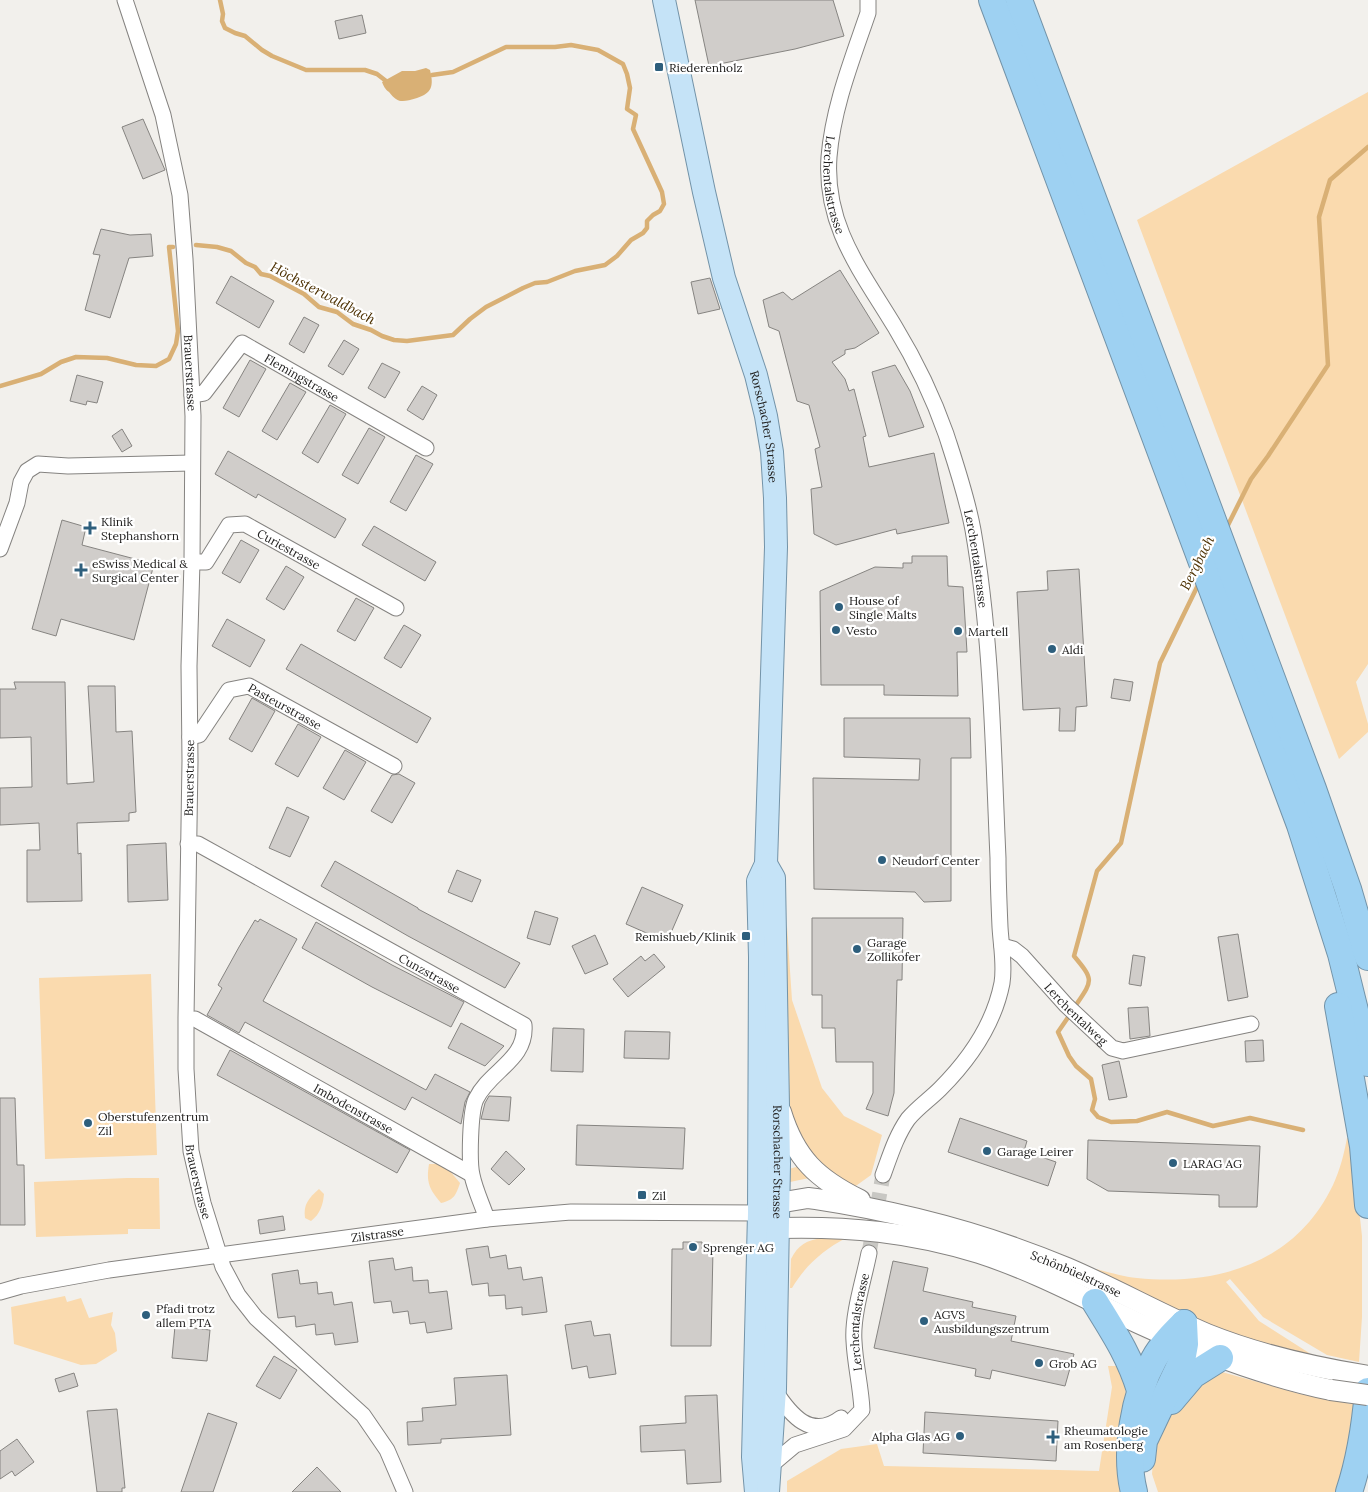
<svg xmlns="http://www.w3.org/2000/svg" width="1368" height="1492" font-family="Lora,serif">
<rect width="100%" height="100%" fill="#f2f0ec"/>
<!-- green -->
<g fill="#fadaae">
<polygon points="1368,92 1368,664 1356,682 1368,724 1368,732 1339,759 1137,220"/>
<polygon points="787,926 792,1000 822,1088 844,1116 882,1135 871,1175 853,1188 814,1163 794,1130 787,1092 782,1024"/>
<polygon points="151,974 157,1155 45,1159 39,978"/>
<path d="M1347,1138h4l11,98v81l-3,45 -32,-7 -64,-38 -33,-38 -4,3 33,39 58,37 -49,-12 -70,-26 -104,-49 2,-2c13,3 27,8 41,9 80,8 158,-14 196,-93 7,-15 11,-31 14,-47z"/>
<path d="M429,1164h15l16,19c-4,12 -6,17 -19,20 -12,-14 -15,-21 -12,-39z"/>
<polygon points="800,1166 809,1178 790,1182 785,1170"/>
<polygon points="127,1178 159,1178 160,1229 128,1229 128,1234 36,1237 34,1182"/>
<path d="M319,1189l5,5c-1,11 -4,20 -13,27l-6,-3c-2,-14 4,-20 14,-29z"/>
<path d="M822,1238h24c-23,12 -41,28 -54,50h-2l1,-29c7,-14 16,-19 31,-21z"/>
<polygon points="65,1296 67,1302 81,1298 89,1318 113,1312 111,1325 115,1333 117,1351 96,1364 81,1365 14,1344 11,1307"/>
<polygon points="1108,1366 1122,1366 1126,1395 1121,1441 1124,1492 787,1492 787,1481 841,1449 877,1444 884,1466 1099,1471 1112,1387"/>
<polygon points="1222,1372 1300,1394 1357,1405 1343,1478 1335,1492 1158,1492 1152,1474 1154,1449 1163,1424 1182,1394"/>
</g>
<!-- water -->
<path fill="#d9b075" d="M426,68l4,2c4,16 2,23 -13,28 -14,4 -19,6 -28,-6 -4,-3 -5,-5 -7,-10l20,-11h13z"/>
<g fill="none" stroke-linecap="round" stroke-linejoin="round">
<!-- stream -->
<g stroke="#d9b075" stroke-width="4.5">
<polyline points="220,0 223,14 222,21 225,28 235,33 245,36 262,50 272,56 306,70 365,70 377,74 386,81"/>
<polyline points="196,245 217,247 231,251 246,263 255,267 261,274 270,276 304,294 319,307 337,312 353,324 371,330 382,336 394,340 407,341 453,335 470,319 486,307 523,288 535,283 547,282 575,271 605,265 617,256 631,240 643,233 647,228 647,221 653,215 660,211 664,204 662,192 657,181 633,129 636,115 627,109 630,88 627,74 623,64 598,50 571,45 555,47 506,47 453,72 432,75"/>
<polyline points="0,386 41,374 61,362 76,357 107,358 136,365 156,366 169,359 176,344 178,331 169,247 173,247"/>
<polyline points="1226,529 1251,479 1268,456 1328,365 1319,217 1330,180 1368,147"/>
<path d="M1076,1005c17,-25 18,-25 -2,-49l23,-85 24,-28 39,-180 39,-80"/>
<polyline points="1069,1016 1058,1032 1069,1056 1076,1066 1091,1079 1095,1099 1092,1110 1098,1117 1111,1122 1137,1121 1167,1112 1213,1126 1250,1118 1303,1130"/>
</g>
</g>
<!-- building -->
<g fill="#d0cdca" stroke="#868481">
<polygon points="695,0 833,0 844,36 795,49 709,66"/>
<polygon points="362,15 366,33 339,39 335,21"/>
<polygon points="143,119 165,170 143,179 122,127"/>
<polygon points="101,229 130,235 151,234 153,256 129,258 110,318 85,310 100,255 93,254"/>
<polygon points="840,270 879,333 855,348 845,350 845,354 832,362 845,379 849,391 854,389 866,436 863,437 869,467 934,453 949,523 897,534 896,529 836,545 814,534 811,489 822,487 815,449 820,447 809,405 797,401 779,331 769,327 763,300 783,292 792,300"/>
<polygon points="231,276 274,301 259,328 216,303"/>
<polygon points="710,278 720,309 698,314 691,282"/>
<polygon points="304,317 319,325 304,353 289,344"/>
<polygon points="344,340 359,349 343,375 328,366"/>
<polygon points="250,360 266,369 239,417 223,408"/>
<polygon points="382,363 400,372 385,398 368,388"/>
<polygon points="895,365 910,391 924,427 889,437 872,372"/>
<polygon points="77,375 103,382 97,403 87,401 86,405 70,401"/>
<polygon points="290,383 306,392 277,440 262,431"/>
<polygon points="422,386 437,395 423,420 407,410"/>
<polygon points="330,405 346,414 318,463 302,453"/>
<polygon points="369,428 385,437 358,484 342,475"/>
<polygon points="122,429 132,446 122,452 112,436"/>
<polygon points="228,451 346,519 335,538 258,494 256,498 215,474"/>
<polygon points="416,455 433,464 406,511 390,502"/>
<polygon points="62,520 86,527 82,545 154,564 134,640 61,619 56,636 32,629"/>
<polygon points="374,526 436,562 425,581 362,545"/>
<polygon points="241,540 259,550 240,583 222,573"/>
<polygon points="912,556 947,556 948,586 963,587 967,652 957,652 958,696 884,695 884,685 821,685 820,591 875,567 903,568 903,563 912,563"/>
<polygon points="286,566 304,577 284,610 266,599"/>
<polygon points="1079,569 1087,706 1076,707 1075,731 1059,731 1060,708 1023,710 1017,592 1048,590 1047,571"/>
<polygon points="356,598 374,608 355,641 337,631"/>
<polygon points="227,619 265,640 250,667 212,646"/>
<polygon points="404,625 421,635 401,668 384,658"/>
<polygon points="301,644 431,718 417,743 286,669"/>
<polygon points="1114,679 1133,682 1130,701 1111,698"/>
<polygon points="14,682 65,682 67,784 94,782 88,686 115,686 116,732 132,731 136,812 129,813 129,821 77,823 78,854 81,853 82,901 27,902 27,850 40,850 39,823 0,825 0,788 32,787 31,737 0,738 0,689 16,689"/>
<polygon points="252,698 275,711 252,752 229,739"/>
<polygon points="844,718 970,718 971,758 951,758 951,901 924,902 915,892 814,889 813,778 919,780 920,759 844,757"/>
<polygon points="298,724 321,737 298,777 275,764"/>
<polygon points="345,750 366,762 344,800 323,788"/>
<polygon points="399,774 415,783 392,823 371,811 392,775"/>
<polygon points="287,807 309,817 290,857 269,848"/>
<polygon points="166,843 168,900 128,902 127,845"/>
<polygon points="335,861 418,908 418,909 520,963 505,988 408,936 321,886"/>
<polygon points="457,870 481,880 472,902 448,892"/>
<polygon points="642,887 683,905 667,942 626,924"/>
<polygon points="535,911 558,918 550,945 527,938"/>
<polygon points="812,918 903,918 902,980 897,980 894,1093 888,1116 866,1109 873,1093 873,1062 836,1062 835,1028 822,1028 822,995 812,995"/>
<polygon points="260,919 297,939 263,1001 426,1090 435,1074 470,1092 465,1102 461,1124 412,1097 405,1110 245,1022 239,1033 207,1015 222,988 218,985 239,947 255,920 258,922"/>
<polygon points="316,922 392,965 464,1002 451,1027 372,987 302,948"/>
<polygon points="1238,934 1248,997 1228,1001 1218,937"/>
<polygon points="595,935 608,964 585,974 572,946"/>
<polygon points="654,954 665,967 628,997 613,979 641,956 645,961"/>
<polygon points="1133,955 1145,957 1141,986 1129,984"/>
<polygon points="1148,1007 1150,1036 1130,1039 1128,1008"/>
<polygon points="461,1023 504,1046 485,1066 448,1048"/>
<polygon points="553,1028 584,1029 583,1072 551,1071"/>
<polygon points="625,1031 670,1032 669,1059 624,1058"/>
<polygon points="1263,1040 1264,1061 1246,1062 1245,1041"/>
<polygon points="230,1050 410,1150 397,1173 217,1075"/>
<polygon points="1119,1061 1127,1097 1109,1100 1102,1065"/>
<polygon points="489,1096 511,1097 509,1121 481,1119 485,1103"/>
<polygon points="0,1098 15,1098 17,1165 24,1165 25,1225 0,1225"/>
<polygon points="960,1118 1027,1141 1024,1151 1056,1162 1048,1186 948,1152"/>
<polygon points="577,1125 685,1128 683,1169 576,1165"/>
<polygon points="1088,1140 1260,1146 1257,1207 1219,1207 1219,1195 1108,1191 1087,1179"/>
<polygon points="506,1151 525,1169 509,1185 491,1169"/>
<polygon points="283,1216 285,1230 260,1234 258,1220"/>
<polygon points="683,1242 702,1242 702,1249 713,1249 711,1346 671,1346 672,1249 683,1249"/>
<polygon points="488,1246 490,1258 506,1255 508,1269 521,1267 523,1280 542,1277 547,1312 522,1315 522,1307 506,1309 505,1295 489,1296 488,1283 472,1285 466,1249"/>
<polygon points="393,1258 395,1270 412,1267 413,1281 428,1280 429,1293 447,1291 452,1329 427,1333 425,1322 410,1324 408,1311 393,1313 391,1301 374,1303 369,1261"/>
<polygon points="893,1261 928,1268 923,1291 973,1302 972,1307 1016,1316 1011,1341 1074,1354 1065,1386 992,1370 990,1379 975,1376 976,1369 874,1348"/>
<polygon points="298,1270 300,1284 317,1282 318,1294 332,1292 334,1305 352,1302 358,1342 335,1345 333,1333 316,1335 315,1324 296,1327 295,1316 278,1318 272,1274"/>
<polygon points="591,1321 594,1336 610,1334 616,1374 589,1378 587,1366 572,1369 565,1325"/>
<polygon points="175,1326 210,1330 207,1361 172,1358"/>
<polygon points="274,1356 297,1370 280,1399 256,1386"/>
<polygon points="74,1373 78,1386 59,1392 55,1379"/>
<polygon points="507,1375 511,1435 441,1439 441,1443 408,1445 407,1422 423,1421 422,1408 456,1405 454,1378"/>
<polygon points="717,1395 721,1482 687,1484 685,1450 641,1452 640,1426 686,1423 685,1396"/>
<polygon points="117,1409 125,1488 122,1488 122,1492 97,1492 87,1411"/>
<polygon points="925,1412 1058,1421 1056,1461 923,1453"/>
<polygon points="208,1413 237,1423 213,1492 181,1492"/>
<polygon points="17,1439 34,1462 15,1476 12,1471 0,1479 0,1451"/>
<polygon points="317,1467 341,1492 292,1492"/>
</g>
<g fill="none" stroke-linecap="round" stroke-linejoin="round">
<!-- street-tunnel -->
<polyline stroke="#c8c7c3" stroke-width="15" stroke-dasharray="15 8" stroke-linecap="butt" points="869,1253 883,1175"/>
<!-- street casing -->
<g stroke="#858380" stroke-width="17">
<g id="street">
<path id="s1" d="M125,0l38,115 17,80 5,64 8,157 -1,146 -3,104 1,95 -4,257v51l5,82 12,52 20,64 15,28 18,23 107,97 24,35 18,42"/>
<path id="s2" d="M868,0v13c-16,47 -35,94 -39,144 -5,69 33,115 66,170 20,33 38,70 51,107 10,31 21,63 27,96 19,108 20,219 25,328 0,23 1,46 2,69 1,18 5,38 2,56 -8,41 -33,77 -62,106 -10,10 -23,19 -32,30 -12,17 -18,37 -25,56"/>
<path id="s3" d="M192,395l12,-2 38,-50 184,105"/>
<polyline points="0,549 17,503 21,482 27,471 38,464 68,466 191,463"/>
<path id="s4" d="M192,562h14l23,-37 16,-1 151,84"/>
<path id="s5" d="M190,737l9,-2 30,-45 20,-4 145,80"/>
<path id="s6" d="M188,844h10l326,181c3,35 -34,45 -48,74 -6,12 -7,63 -4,76 3,15 10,29 15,44"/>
<path id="s7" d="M1002,946l11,3 9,7 44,49 46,43 11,3 128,-27"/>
<path id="s8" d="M195,1019l276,155"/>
<path id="s9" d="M0,1292l21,-6 88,-16 378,-51 84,-7 188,1"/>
<path d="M775,1391c15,23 36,50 66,27"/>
<path id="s10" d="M770,1466l25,-21 49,-16 18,-19c-1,-23 -7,-46 -8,-69 -2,-26 10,-62 15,-88"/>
</g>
</g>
<!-- secondary casing -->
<g stroke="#858380" stroke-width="22">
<g id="secondary">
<path d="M781,1112c14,46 36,67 79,88"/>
<path id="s11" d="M778,1203l30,-5 8,1c86,13 170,35 251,69 47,20 93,46 140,66 52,21 106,33 161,42"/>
<path d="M777,1228c72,-2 133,4 202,25 56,18 107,46 159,70 63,29 126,53 193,67"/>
</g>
</g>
<!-- primary casing -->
<g stroke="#7393a8" stroke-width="24">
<g id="primary">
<path id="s12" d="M664,0l40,192 20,86 32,97 10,41 6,36 3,46 1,49 -10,317 -8,17 2,76 -1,256 -6,244 3,35"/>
<path id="s13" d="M766,864l8,14 5,286 -4,225 -7,103"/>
</g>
</g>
<!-- highway casing -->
<g stroke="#7393a8" stroke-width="28">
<g id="highway">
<polyline points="992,0 1300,825 1341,954 1368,1063"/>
<polyline points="1019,0 1313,789 1348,889 1368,957"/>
<polyline points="1338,1006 1363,1146 1368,1205"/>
<path d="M1095,1302c19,31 34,53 45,88"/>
<polyline points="1171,1401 1193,1375 1220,1358"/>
<polyline points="1142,1459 1144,1441 1182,1361 1185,1344 1184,1323"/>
<path d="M1134,1492c-10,-40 0,-97 20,-133 7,-13 19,-25 30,-36"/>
<path d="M1349,1492c11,-33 16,-66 19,-101"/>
</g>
</g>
<!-- street -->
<use href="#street" stroke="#fff" stroke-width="15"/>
<!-- secondary -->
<use href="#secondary" stroke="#fff" stroke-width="20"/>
<!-- primary -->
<use href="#primary" stroke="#c5e3f7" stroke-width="22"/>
<!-- highway -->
<use href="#highway" stroke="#9ed1f2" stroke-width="26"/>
<!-- secondary-bridge casing -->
<g stroke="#858380" stroke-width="22" stroke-linecap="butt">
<polyline id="secondary-bridge" points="1331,1390 1368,1395"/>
</g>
<!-- secondary-bridge -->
<use href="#secondary-bridge" stroke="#fff" stroke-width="20"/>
</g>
<!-- markers -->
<g fill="#2e5f7d" stroke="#fff" stroke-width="2">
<rect x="654" y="62" width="10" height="10" rx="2.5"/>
<path d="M87.5 520.5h5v5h5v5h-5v5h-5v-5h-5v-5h5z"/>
<path d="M78.5 562.5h5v5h5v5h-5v5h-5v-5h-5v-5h5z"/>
<circle cx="839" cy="607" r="5"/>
<circle cx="836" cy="630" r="5"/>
<circle cx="958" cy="631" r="5"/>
<circle cx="1052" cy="649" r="5"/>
<circle cx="882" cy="860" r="5"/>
<rect x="741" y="931" width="10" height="10" rx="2.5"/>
<circle cx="857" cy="949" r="5"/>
<circle cx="88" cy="1123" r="5"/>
<circle cx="987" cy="1151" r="5"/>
<circle cx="1173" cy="1163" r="5"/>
<rect x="637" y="1190" width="10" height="10" rx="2.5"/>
<circle cx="693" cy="1247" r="5"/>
<circle cx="146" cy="1315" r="5"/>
<circle cx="924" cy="1321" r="5"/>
<circle cx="1039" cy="1363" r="5"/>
<circle cx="960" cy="1436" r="5"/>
<path d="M1050.5 1429.5h5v5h5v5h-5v5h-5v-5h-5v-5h5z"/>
</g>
<g text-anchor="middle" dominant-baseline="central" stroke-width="4.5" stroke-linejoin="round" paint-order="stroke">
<!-- poi labels -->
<g font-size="12" fill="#222120" stroke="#fff" text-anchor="start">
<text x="669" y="67">Riederenholz</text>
<text x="101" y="521">Klinik<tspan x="101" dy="14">Stephanshorn</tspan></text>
<text x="92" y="563">eSwiss Medical &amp;<tspan x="92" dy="14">Surgical Center</tspan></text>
<text x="849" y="600">House of<tspan x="849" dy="14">Single Malts</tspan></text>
<text x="846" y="630">Vesto</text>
<text x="968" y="631">Martell</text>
<text x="1062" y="649">Aldi</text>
<text x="892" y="860">Neudorf Center</text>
<text x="736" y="936" text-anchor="end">Remishueb/Klinik</text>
<text x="867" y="942">Garage<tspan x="867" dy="14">Zollikofer</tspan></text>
<text x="98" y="1116">Oberstufenzentrum<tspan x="98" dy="14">Zil</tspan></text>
<text x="997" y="1151">Garage Leirer</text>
<text x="1183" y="1163">LARAG AG</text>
<text x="652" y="1195">Zil</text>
<text x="703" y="1247">Sprenger AG</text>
<text x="156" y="1308">Pfadi trotz<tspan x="156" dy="14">allem PTA</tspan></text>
<text x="934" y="1314">AGVS<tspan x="934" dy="14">Ausbildungszentrum</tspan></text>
<text x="1049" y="1363">Grob AG</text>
<text x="1064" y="1430">Rheumatologie<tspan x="1064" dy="14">am Rosenberg</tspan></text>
<text x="950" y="1436" text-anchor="end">Alpha Glas AG</text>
</g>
<!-- street labels -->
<g font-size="12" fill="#222120" stroke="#fff">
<text stroke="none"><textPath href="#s2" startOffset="191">Lerchentalstrasse</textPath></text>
<text stroke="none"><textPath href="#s1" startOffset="381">Brauerstrasse</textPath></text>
<text stroke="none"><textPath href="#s3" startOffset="144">Flemingstrasse</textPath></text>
<text stroke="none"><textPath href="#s12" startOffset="439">Rorschacher Strasse</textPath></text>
<text stroke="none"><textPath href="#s4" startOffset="124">Curiestrasse</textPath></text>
<text stroke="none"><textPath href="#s2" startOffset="596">Lerchentalstrasse</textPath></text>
<text stroke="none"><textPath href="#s5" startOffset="125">Pasteurstrasse</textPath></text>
<text transform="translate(189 778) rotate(-89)">Brauerstrasse</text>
<text stroke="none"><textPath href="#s6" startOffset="275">Cunzstrasse</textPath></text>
<text stroke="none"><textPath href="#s7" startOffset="102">Lerchentalweg</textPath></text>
<text stroke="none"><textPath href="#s8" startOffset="182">Imbodenstrasse</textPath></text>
<text stroke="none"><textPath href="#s13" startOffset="300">Rorschacher Strasse</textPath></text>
<text stroke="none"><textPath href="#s1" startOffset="1191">Brauerstrasse</textPath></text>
<text stroke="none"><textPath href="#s9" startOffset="382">Zilstrasse</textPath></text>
<text stroke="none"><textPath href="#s11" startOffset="310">Schönbüelstrasse</textPath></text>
<text stroke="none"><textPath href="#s10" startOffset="199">Lerchentalstrasse</textPath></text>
</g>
<!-- water labels -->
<g font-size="14" font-style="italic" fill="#4c3000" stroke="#fff">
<text transform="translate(323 293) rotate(28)">Höchsterwaldbach</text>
<text transform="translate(1197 563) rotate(-63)">Bergbach</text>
</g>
</g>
</svg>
